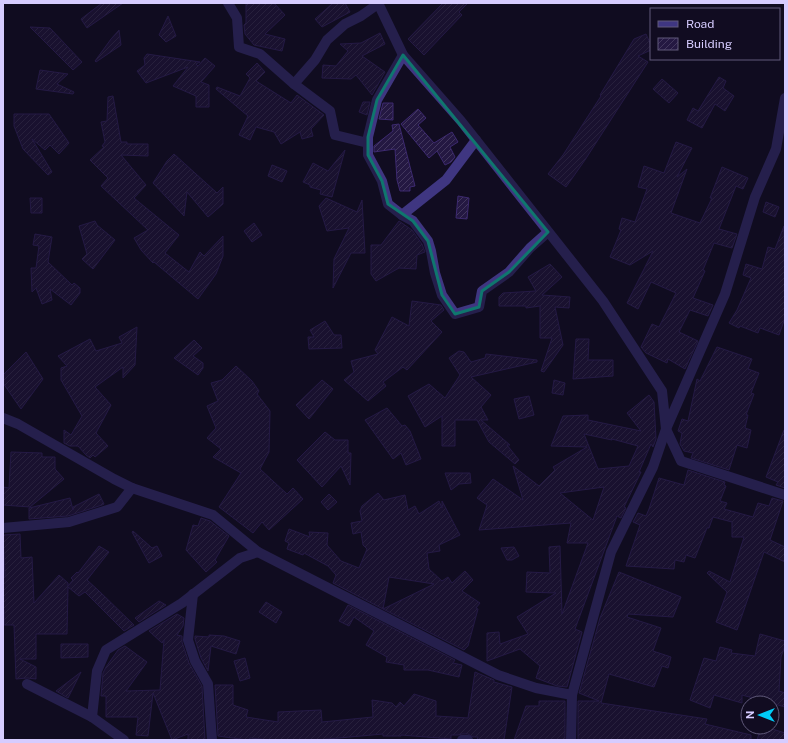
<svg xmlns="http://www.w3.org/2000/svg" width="788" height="743" font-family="'Public Sans',sans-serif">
<defs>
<pattern id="building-hatch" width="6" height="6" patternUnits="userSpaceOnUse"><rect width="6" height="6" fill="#241842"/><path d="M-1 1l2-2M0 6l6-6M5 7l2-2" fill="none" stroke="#43385e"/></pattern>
</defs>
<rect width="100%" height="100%" fill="#110c21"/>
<!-- building -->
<g fill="url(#building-hatch)" stroke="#3c296f" fill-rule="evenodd">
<polygon points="102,3 123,3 87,28 81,19"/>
<polygon points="246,3 274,3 285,15 265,34 285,39 282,51 254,45 245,34 244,25 246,23"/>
<polygon points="333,3 345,3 350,12 322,27 315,19"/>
<polygon points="443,3 468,3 459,12 462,15 424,55 408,39"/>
<polygon points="168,16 176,36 166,42 159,35"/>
<polygon points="30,27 50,28 82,62 73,70"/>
<polygon points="119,30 121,45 96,62 95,61 111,39"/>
<polygon points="380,33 385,44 362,56 385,72 372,95 356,75 351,79 322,78 323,65 336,66 348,51 340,44 361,43"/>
<polygon points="646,34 651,45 651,50 638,56 648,62 585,160 566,187 548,174 563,155 601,96 600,95 634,39"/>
<polygon points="147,54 200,62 196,64 198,66 205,58 215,66 201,82 209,85 209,107 196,107 196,96 173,86 188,67 146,83 137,71 145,65 144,58"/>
<polygon points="257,63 265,72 256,81 291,103 297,95 324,115 311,129 313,136 302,139 300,132 281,144 274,132 256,127 250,140 239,135 248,116 216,89 217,87 240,96 250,78 246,74"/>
<polygon points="40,70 68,74 57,84 74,92 73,94 36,89"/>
<polygon points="719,77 726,81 723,88 734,96 725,111 715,104 702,128 687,120 693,108 698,111"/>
<polygon points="662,79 678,93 669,103 653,89"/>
<polygon points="113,96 121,142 127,142 127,144 148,144 148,156 121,155 146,185 134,198 179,235 165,253 189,272 200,252 204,256 223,236 223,256 216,274 198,299 154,262 153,263 141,250 134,238 148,230 101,186 108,178 90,160 104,147 102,146 105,142 101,122 107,121 108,97"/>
<polygon points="363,102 370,102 367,115 359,112"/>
<polygon points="383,103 393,103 393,120 379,119"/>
<polygon points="418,109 426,118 418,125 434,143 452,132 458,142 450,147 455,157 451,162 445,165 437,151 429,158 401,124"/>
<polygon points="14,114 49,114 69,143 59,154 50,145 45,150 32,139 52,172 48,175 23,149 14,126"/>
<polygon points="399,124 415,186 410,187 410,191 400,191 397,180 395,149 374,152 374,146 393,131 392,125"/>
<polygon points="676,142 692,148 677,177 687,169 671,213 700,223 712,198 710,198 722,167 748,178 743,189 736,186 719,229 737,234 732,248 714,243 703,270 705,271 693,298 713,305 708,316 690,310 679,332 698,341 685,369 668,359 667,363 646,353 641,347 652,324 659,327 676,293 651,282 638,309 627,303 653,251 630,265 610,257 621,230 619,229 622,218 635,222 647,189 638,187 644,166 664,173"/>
<polygon points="345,150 332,197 320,194 321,190 310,187 310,185 303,182 313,163 328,171"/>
<polygon points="174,154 217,193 223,187 223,204 208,217 187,192 184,216 153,183 167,161"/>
<polygon points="272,165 287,171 282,182 268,176"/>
<polygon points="458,196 469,198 467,219 456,218"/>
<polygon points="30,198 42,198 42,213 31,213"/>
<polygon points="326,198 357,212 362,200 365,253 351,253 333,288 334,259 349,228 327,231 319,206"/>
<polygon points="766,202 779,207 775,217 763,212"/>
<polygon points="95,221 97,225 115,240 93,269 82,259 87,254 79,226"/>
<polygon points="399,221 412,230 422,244 425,252 417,255 416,269 399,268 376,281 371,274 371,245 381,245"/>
<polygon points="254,223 262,235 252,242 244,231"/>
<polygon points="784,226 785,318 779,335 760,328 758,333 740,326 739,328 729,323 737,310 751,278 743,275 746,264 762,269 768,247 775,249"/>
<polygon points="35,234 52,237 48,262 72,285 74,283 80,288 80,293 71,305 50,289 52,300 42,304 36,288 32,292 31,268 36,268 39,246 33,245"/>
<polygon points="550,264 562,277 542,295 570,297 569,308 555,307 563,345 544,372 541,371 552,338 540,338 540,306 526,308 526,306 499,306 499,297 503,293 536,291 528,277"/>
<polygon points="412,301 441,305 444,310 431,321 442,332 407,370 403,367 383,382 386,386 368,401 344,380 354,372 351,361 378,354 375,350 392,317 409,326"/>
<polygon points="325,321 334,335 341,335 342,348 309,349 308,337 314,337 310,330"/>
<polygon points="137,327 135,365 123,378 123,367 95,387 111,405 96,433 108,446 95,457 93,455 90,458 86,455 78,446 70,446 64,443 64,430 71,435 82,416 61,380 61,368 67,366 58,356 90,339 96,351 122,343 119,337"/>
<polygon points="576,339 589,339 588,360 613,360 613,376 573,379"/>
<polygon points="194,340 202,348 193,356 203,363 203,368 198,375 174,358"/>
<polygon points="717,347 752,359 748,369 759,373 751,393 754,394 746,415 748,415 745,428 751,430 747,448 737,445 729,470 691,458 693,453 684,451 680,444 682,433 678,431 682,419 688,421 697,379 700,381"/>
<polygon points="459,351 464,352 471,362 485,358 486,354 537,360 537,362 471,377 491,395 481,407 488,420 481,420 510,445 507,445 519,460 515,464 489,442 477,420 455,420 455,446 442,446 442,416 425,427 408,396 429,384 445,398 460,375 449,358"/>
<polygon points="26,352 43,379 21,409 3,383 3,375"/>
<polygon points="236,366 252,381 259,391 257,394 270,411 269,452 260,469 287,494 293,488 303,499 269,530 262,522 253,533 219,507 241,473 213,457 221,449 207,438 216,428 207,406 218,401 211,383 222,380"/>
<polygon points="322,380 333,389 309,419 296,405"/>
<polygon points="554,380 565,383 563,395 552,393"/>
<path d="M649,395l5,7 2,37 -3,8 -2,-3 -12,28h2l-17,35 2,1 -5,10 -4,-2 -42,113 7,3 -15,55 -10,-1 -21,-8 4,-12 -20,-17 -33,12v-28l12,-1 1,12 28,-10 -11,-17 39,-24 -30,-1 1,-20 23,1 -1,-26 11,-1 2,68 26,-71h-21l4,-20 -92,7 8,-25 -10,-7 16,-19 30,21 -10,-34 26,20 16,-16 -2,-3 34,-20 -36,-1 12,-30 25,-1v5l53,11 -14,-18zM584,434l28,6v-1l26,7 -9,20 -31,3zM604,487l-11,33 -33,-27z"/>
<polygon points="529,396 534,415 519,419 514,399"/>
<polygon points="387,408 402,426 405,425 410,431 421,459 406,465 401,453 393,459 365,420"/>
<polygon points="784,430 785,430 785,488 776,485 778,482 766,477"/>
<polygon points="325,432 335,440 348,440 348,453 351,453 350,485 341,466 322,487 297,460"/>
<polygon points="11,452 42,453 42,457 55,457 55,469 64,479 30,507 3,505 3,487 9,488"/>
<polygon points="688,470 725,482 724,485 726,486 720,501 727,503 724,509 753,517 758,503 769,506 772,498 783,501 770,540 785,547 785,562 764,552 737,630 716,622 727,592 707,573 709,571 730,582 744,537 732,537 732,522 713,517 709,528 707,528 695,558 686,555 684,562 675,560 674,569 626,566 640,525 633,522 638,513 646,516 649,509 659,478 684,485"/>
<polygon points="445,473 470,473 471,483 459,484 451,490"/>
<polygon points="378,493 384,500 405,495 408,510 415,506 419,514 439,501 442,508 442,501 460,535 439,545 440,551 427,553 429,569 442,581 448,577 452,583 465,571 473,580 462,591 480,603 476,608 478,609 468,646 464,650 383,609 434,584 389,577 383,609 333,583 336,575 328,566 304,553 303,555 287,549 289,543 285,541 289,529 310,537 309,532 328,533 327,545 341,561 359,568 367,549 363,545 361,532 353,534 351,523 362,521 360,511 362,506"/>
<polygon points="99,494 104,504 102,505 68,516 29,519 29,508 70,498 73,510 73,507"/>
<polygon points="329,494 337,502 328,510 321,502"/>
<polygon points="201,518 210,521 229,536 215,560 217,562 206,572 186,550 193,525 198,526"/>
<polygon points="133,531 152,548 157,546 162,556 149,563 132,532"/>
<polygon points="20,534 21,558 32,557 34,603 59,575 68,583 68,586 73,580 71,578 77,572 78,573 99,546 109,552 87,580 98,590 134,625 124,631 85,592 79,596 68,587 67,634 36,634 36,659 20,659 36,667 36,679 27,678 16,679 14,625 4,625 4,610 3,610 3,577 5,577 3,535"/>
<polygon points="514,547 519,556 512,560 507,560 501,548"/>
<polygon points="619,572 681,597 673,617 628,614 627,617 661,628 653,651 671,657 668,668 662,666 654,687 609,674 601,703 707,719 705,724 751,735 751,740 578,740 578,701 599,701 579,693 600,618"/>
<polygon points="159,601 166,605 139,622 135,618"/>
<polygon points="266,602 282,612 276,623 259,612"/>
<polygon points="348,605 455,660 453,663 462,665 459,677 428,670 404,670 404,665 386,662 387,657 366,645 374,631 354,617 349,626 339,621"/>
<polygon points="177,614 184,618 183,626 177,635 182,636 182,642 189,663 202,686 205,740 188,740 188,734 172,740 153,693 148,736 136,735 138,717 106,717 106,696 101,696 103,673 106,667 118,650 125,646 147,662 126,691 160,690 164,640 162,643 149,631"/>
<polygon points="760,634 785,641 785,646 781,657 779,691 785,693 785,707 742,695 742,703 714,695 710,708 690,700 704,658 716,661 720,647 732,650 731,653 755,656"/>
<polygon points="209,635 224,636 240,641 236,654 211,646 208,671 201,658 195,639 195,636 209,637"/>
<polygon points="61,644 88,644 88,657 61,658"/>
<polygon points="245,658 250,678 240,681 234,661"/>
<polygon points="81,672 68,698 56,691"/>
<polygon points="475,672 494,680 494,682 512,687 504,740 477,740 478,737 473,737 468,734 462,734 458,735 451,735 451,739 401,735 401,736 383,736 383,734 317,740 271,740 250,738 249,740 247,740 218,736 215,685 233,685 233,705 248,710 246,717 278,722 278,712 321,710 322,722 373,717 372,700 392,703 396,707 400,702 404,706 414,694 436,701 436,716 468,718"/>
<polygon points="539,701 565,701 565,740 514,740 526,706 539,706"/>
<polygon points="761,727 766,727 785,733 785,740 757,740"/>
</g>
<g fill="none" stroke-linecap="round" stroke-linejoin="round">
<!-- minor -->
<g stroke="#3f3681" stroke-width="10">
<polyline points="228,3 237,18 239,47 260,54 294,84"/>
<polyline points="378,3 403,55 461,121 603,301 662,391 666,429 681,461 785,495"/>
<polyline points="403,55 377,100 368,137 368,155 382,181 388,204 402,215 446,180 476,140"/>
<polyline points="368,143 335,135 330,111 294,84 315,60 327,40 345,24 361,16 378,4"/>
<polyline points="402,215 413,221 428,241 431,251 435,273 442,295 455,314 479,307 482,291 509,272 530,248 548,232"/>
<polyline points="3,418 18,424 114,479 132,488 213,515 258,552 498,675 536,688 572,695"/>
<polyline points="3,528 69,522 117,507 132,488"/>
<polyline points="193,594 188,640 195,661 208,684 212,740"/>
<polyline points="27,684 92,717 124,740"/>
<polyline points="92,717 97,671 106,650 182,603 240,558 258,552"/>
<polyline points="462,740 468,740"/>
<polyline points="571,740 572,695 611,552 653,467 666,429 725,294 755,197 776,149 785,98"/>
</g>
</g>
<!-- marked area -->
<path d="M0 0H788V743H0ZM403,55l145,177 -39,40 -27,19 -3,16 -24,7 -13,-19 -14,-54 -15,-20 -25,-17 -6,-23 -14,-26v-18l9,-37z" fill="#110c21" fill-opacity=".55" fill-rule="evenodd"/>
<path fill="none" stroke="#0f766e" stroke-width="3" stroke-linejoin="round" d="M403,55l145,177 -39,40 -27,19 -3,16 -24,7 -13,-19 -14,-54 -15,-20 -25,-17 -6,-23 -14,-26v-18l9,-37z"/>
<!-- border -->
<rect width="788" height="743" fill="none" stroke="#d6ccff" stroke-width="8"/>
<!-- legend -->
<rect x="650" y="8" width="130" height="52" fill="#110c21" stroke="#60597a"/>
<rect x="658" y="21" width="20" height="6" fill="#3f3681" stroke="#60597a"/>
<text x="686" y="28" font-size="12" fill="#d6ccff">Road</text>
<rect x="658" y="38" width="20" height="12" fill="url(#building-hatch)" stroke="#60597a"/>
<text x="686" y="48" font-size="12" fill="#d6ccff">Building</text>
<!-- north arrow -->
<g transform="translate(760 715) rotate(270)"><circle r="19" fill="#110c21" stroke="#60597a"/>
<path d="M0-3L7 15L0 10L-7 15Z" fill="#00ccf7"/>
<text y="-6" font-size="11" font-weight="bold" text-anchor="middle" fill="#d6ccff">N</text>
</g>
</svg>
